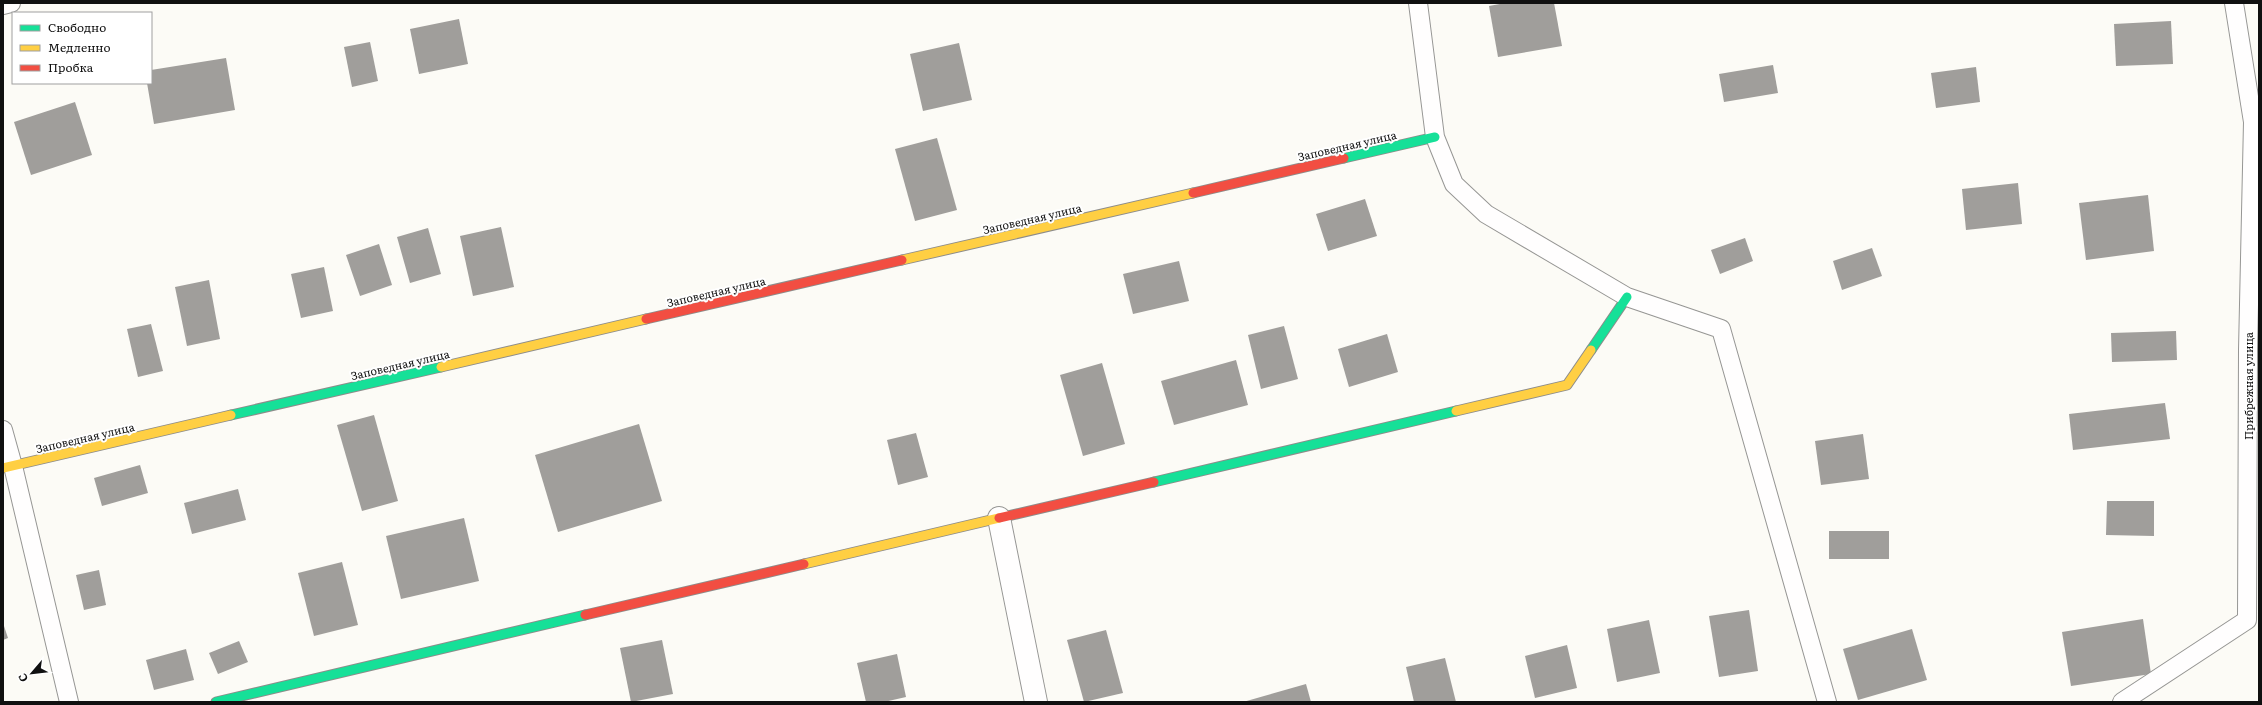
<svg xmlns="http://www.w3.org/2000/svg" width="2262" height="705" font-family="Literata,serif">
<rect width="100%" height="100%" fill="#fcfbf6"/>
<!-- building -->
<g fill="#a09e9b">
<polygon points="1505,3 1554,3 1562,46 1498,57 1489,6"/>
<polygon points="459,19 468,64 419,74 410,29"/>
<polygon points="2171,21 2173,64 2116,66 2114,24"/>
<polygon points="370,42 378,81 352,87 344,47"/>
<polygon points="959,43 972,100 923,111 910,54"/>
<polygon points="226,58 235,110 154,124 147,83 151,83 151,70"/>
<polygon points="1773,65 1778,93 1724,102 1719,74"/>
<polygon points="1976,67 1980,102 1936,108 1931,73"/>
<polygon points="75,102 92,155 31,175 14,122"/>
<polygon points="937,138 957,210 915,221 895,149"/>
<polygon points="2018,183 2022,224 1966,230 1962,189"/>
<polygon points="2148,195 2154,251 2086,260 2079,203"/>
<polygon points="1365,199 1377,236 1328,251 1316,214"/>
<polygon points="501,227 514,287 473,296 460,236"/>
<polygon points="428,228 441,274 410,283 397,237"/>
<polygon points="1745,238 1753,261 1720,274 1711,250"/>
<polygon points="379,244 392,285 360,296 346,255"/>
<polygon points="1872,248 1882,276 1842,290 1833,261"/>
<polygon points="1179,261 1189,301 1133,314 1123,274"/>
<polygon points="324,267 333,311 301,318 291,274"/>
<polygon points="209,280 220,339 187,346 175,287"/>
<polygon points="151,324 163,371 138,377 127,329"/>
<polygon points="1284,326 1298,379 1261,389 1248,335"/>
<polygon points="2176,331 2177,360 2112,362 2111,333"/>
<polygon points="1387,334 1398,372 1349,387 1338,349"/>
<polygon points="1236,360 1248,405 1174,425 1161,381"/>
<polygon points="1102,363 1125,444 1083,456 1060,375"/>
<polygon points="2165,403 2170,439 2073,450 2069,414"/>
<polygon points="374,415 398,501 362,511 337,425"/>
<polygon points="639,424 662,501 558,532 535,455"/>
<polygon points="916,433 928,477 898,485 887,440"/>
<polygon points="1863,434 1869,479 1821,485 1815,441"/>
<polygon points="140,465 148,493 102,506 94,478"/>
<polygon points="238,489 246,520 192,534 184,503"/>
<polygon points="2107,501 2154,501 2154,536 2106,535"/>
<polygon points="464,518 479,581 401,599 386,536"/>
<rect x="1829" y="531" width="60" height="28"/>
<polygon points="342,562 358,625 314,636 298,573"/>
<polygon points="99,570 106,605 84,610 76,575"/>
<polygon points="1749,610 1758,671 1719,677 1709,616"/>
<polygon points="2143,619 2151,674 2071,686 2062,632"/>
<polygon points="1649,620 1660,673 1617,682 1607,629"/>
<polygon points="3,623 8,638 3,640"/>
<polygon points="1912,629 1927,680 1858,700 1843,649"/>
<polygon points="1106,630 1123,693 1084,702 1067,640"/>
<polygon points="662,640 673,694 631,702 620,648"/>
<polygon points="239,641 248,662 218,674 209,653"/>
<polygon points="1567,645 1577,688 1535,698 1525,656"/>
<polygon points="186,649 194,680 154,690 146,660"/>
<polygon points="897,654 906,697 884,702 866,702 857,663"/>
<polygon points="1445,658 1456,702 1414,702 1406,667"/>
<polygon points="1306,684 1311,702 1243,702"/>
</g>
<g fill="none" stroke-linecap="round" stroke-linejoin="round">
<!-- lane casing -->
<g stroke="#969694" stroke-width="20">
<g id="lane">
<polyline points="1418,3 1435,137 1454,184 1486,214 1627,297 1721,329 1827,702"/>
<polyline points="3,5 11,3"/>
<polyline points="3,430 13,466 69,702"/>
<polyline points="2122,702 2247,620 2248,350 2253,122 2234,3"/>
</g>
</g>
<!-- street casing -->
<g stroke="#969694" stroke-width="24">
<polyline id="street" points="999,518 1036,702"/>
</g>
<!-- fast casing -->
<g stroke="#8d8c8a" stroke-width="11">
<g id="fast">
<polyline points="1344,158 1435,137"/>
<polyline points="1591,350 1627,297"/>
<polyline points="231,415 441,367"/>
<polyline points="1154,482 1456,411"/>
<polyline points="216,702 585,615"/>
</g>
</g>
<!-- slow casing -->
<g stroke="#8d8c8a" stroke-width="11">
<g id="slow">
<polyline points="902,260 1193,193"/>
<polyline points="441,367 646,319"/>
<polyline points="1456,411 1567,385 1591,350"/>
<polyline points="3,468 231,415"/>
<polyline points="804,564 999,518"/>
</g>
</g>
<!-- jam casing -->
<g stroke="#8d8c8a" stroke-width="11">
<g id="jam">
<polyline points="1193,193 1344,158"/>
<polyline points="646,319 902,260"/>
<polyline points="999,518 1154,482"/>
<polyline points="585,615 804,564"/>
</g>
</g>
<!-- lane -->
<use href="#lane" stroke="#fffefe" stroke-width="18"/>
<!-- street -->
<use href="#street" stroke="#fffefe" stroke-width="22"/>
<!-- fast -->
<use href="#fast" stroke="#16e098" stroke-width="9"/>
<!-- slow -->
<use href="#slow" stroke="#ffcf43" stroke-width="9"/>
<!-- jam -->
<use href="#jam" stroke="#f24e42" stroke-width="9"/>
</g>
<g text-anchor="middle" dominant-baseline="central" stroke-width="4" stroke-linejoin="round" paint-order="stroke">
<!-- street labels -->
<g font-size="11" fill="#101010" stroke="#fff">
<text transform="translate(1347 145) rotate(-13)">Заповедная улица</text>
<text transform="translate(1032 218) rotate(-13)">Заповедная улица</text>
<text transform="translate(716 291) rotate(-13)">Заповедная улица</text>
<text transform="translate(400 364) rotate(-13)">Заповедная улица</text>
<text transform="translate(2248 386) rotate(-90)">Прибрежная улица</text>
<text transform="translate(85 437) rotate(-13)">Заповедная улица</text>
</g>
</g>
<!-- border -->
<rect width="2262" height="705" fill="none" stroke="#101010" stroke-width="8"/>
<!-- legend -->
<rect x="12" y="12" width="140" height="72" fill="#ffffff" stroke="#9f9f9f"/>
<rect x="20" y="25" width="20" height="6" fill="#16e098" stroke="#9f9f9f"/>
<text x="48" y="32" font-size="12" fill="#101010">Свободно</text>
<rect x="20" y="45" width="20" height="6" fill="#ffcf43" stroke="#9f9f9f"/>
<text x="48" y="52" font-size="12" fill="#101010">Медленно</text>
<rect x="20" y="65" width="20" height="6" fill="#f24e42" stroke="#9f9f9f"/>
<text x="48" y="72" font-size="12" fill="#101010">Пробка</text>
<!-- north arrow -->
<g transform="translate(32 673) rotate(242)" stroke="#ffffff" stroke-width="3" paint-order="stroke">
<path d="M0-3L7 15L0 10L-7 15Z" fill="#101010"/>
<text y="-6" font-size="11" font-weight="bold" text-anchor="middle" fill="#101010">С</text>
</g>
</svg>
